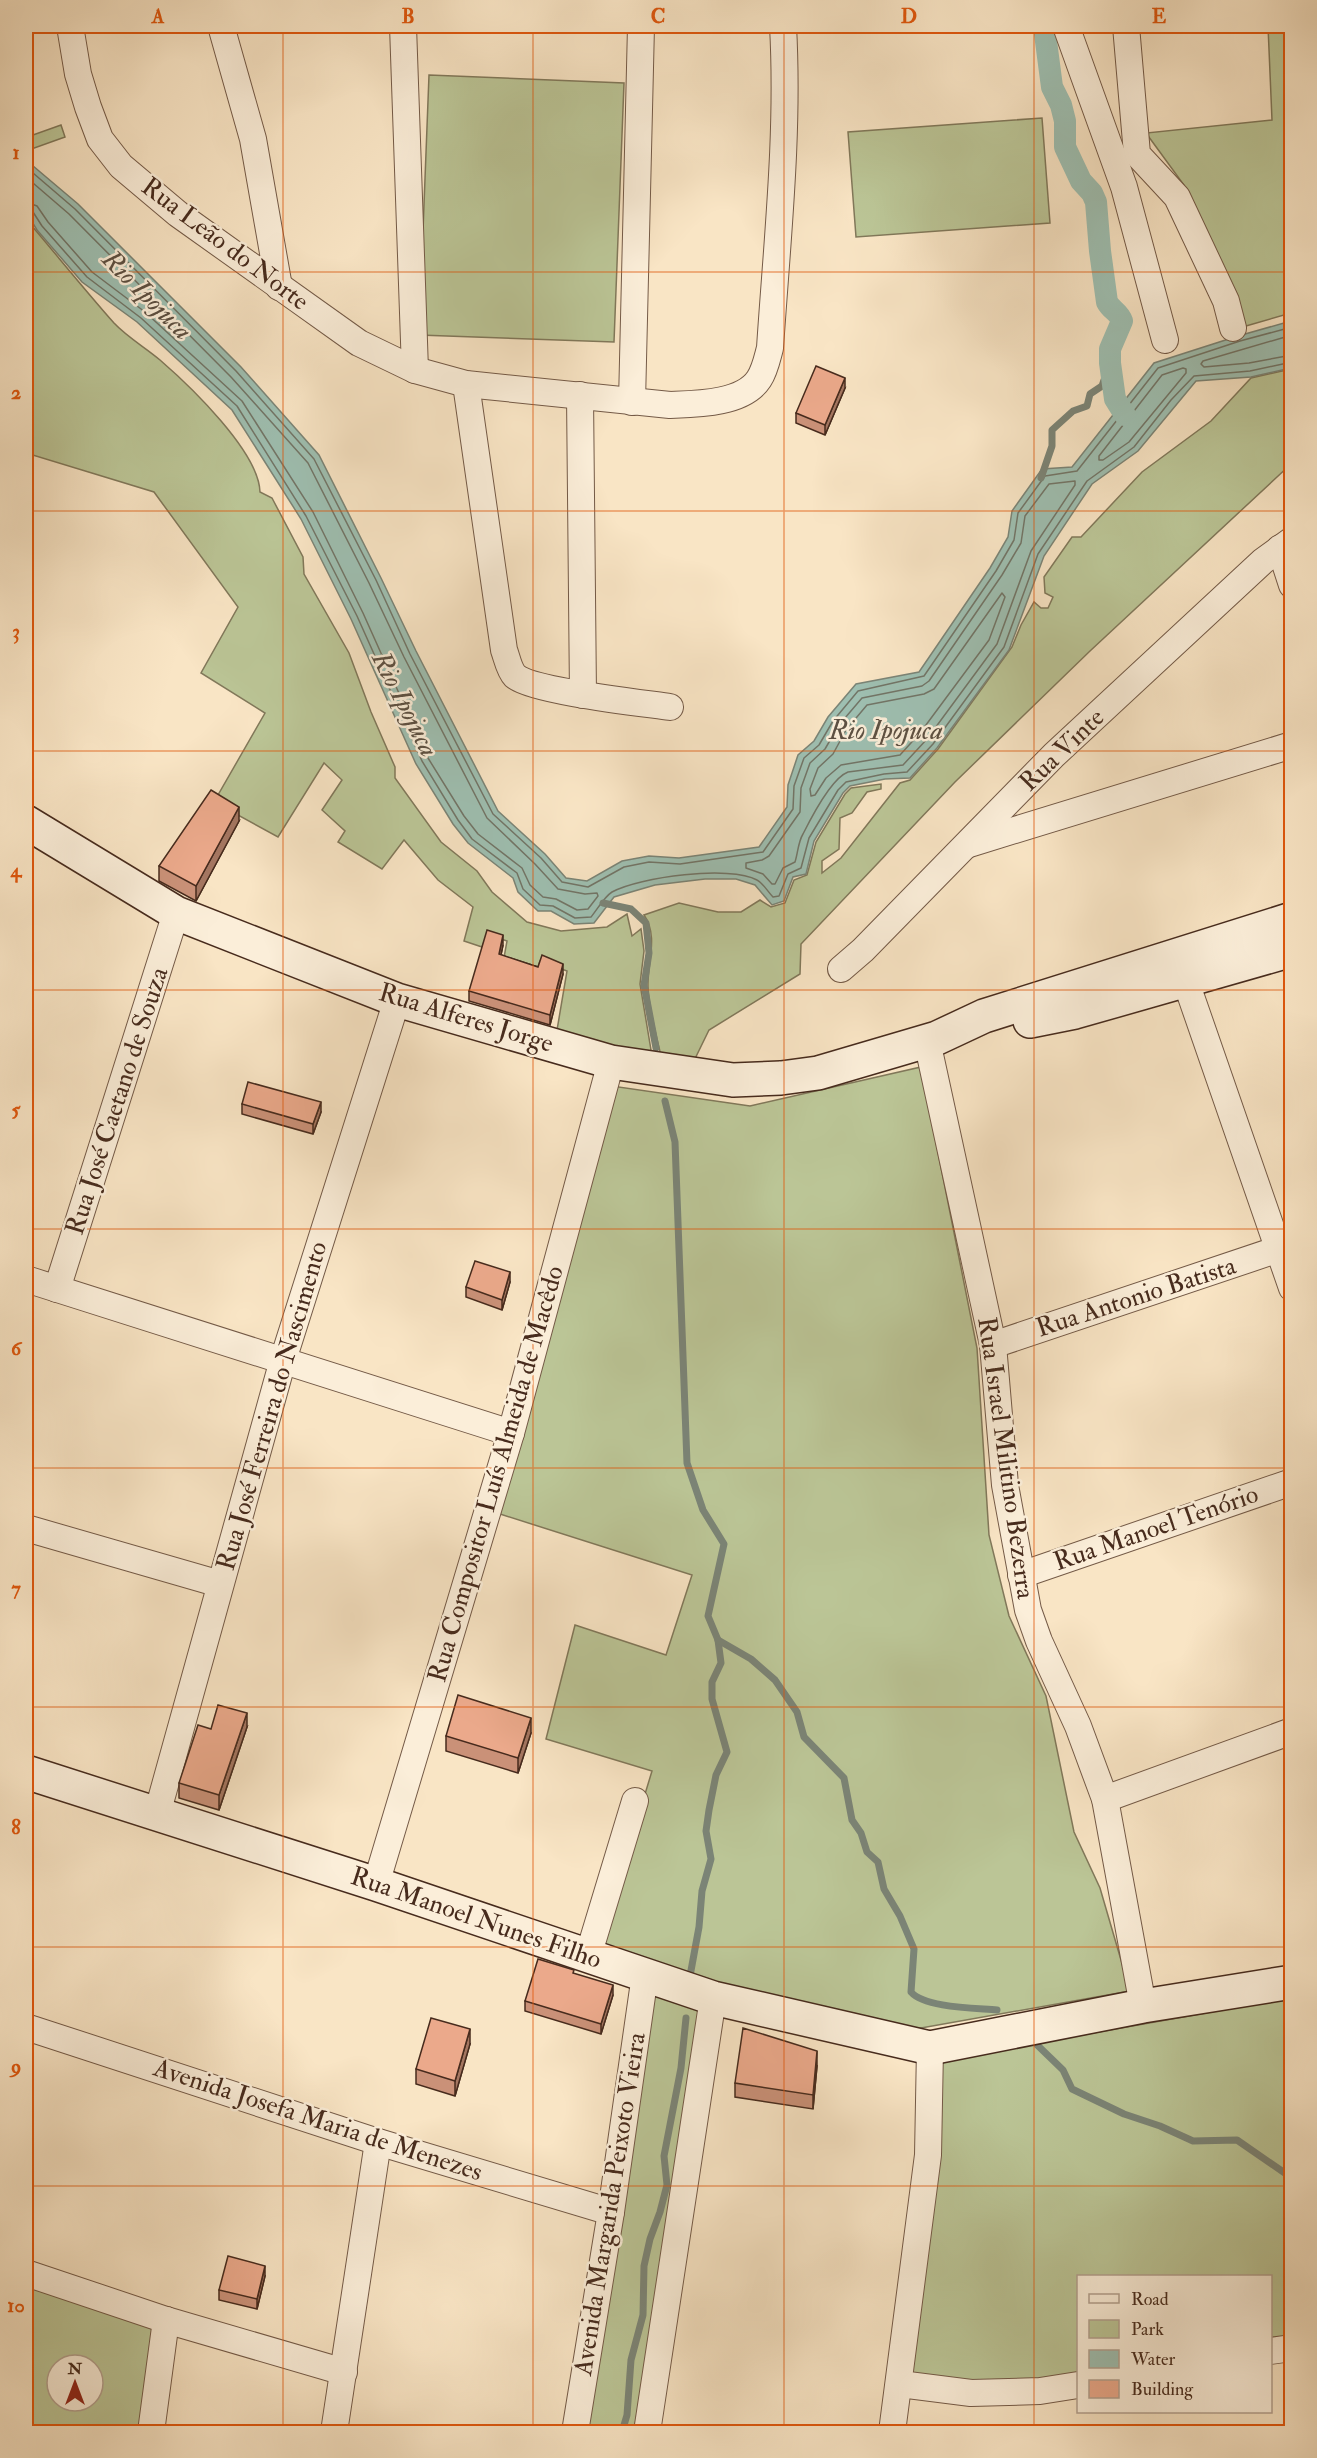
<svg xmlns="http://www.w3.org/2000/svg" width="1317" height="2458" font-family="'IM FELL Double Pica',serif">
<rect width="100%" height="100%" fill="#f9e5c5"/>
<filter id="stains"><feTurbulence type="fractalNoise" baseFrequency=".00333" numOctaves="4"/><feColorMatrix values="0 0 0 0 .2 0 0 0 0 .09 0 0 0 0 .02 0 0 0 .5 -.17"/></filter>
<radialGradient id="worn" r=".72"><stop offset=".6" stop-color="#630" stop-opacity="0"/><stop offset="1" stop-color="#630" stop-opacity=".3"/></radialGradient>
<!-- green -->
<g fill="#bbc596" stroke="#81785a" stroke-width="1.5" fill-rule="evenodd">
<polygon points="1268,26 1291,26 1291,313 1239,328 1231,297 1184,185 1146,133 1272,120"/>
<polygon points="429,75 624,83 614,342 419,335"/>
<polygon points="26,101 33,135 61,125 65,137 26,151"/>
<polygon points="1042,118 1050,223 856,237 848,132"/>
<path d="M26,219c29,34 58,70 88,104 13,14 32,25 46,37 30,26 99,92 100,132l12,6 31,59 1,17 45,79 22,59 24,55v11l46,64 36,29 15,21 35,30 34,9 46,-4 20,-13 5,22 9,-7 3,22 -4,33 13,78 -97,-26 11,-65 -27,-10 -4,11 -33,-9 4,-22 -20,-7 -5,13 -18,-6 9,-34 -35,-27 -34,-40 -22,29 -44,-27 7,-11 -23,-21 20,-30 -18,-17 -46,74 -64,-35 51,-89 -64,-40 37,-66 -84,-115 -128,-39z"/>
<path d="M1291,369v95l-201,187 -135,131 -154,162 -1,30 -91,56 -19,39 -27,-4c-5,-25 -14,-52 -15,-78 -1,-23 11,-51 -4,-72l35,-12 39,9h23l19,-12 11,7 14,-4 9,-23 13,-5 9,-33 29,-48 6,-6 30,-4v5l-14,3 -15,21 -12,5 -1,31 -17,12v12l19,-15 59,-75 10,-3 28,-31 74,-102 9,-22 13,-23 7,6h7l5,-11 -8,-4 -1,-16 28,-40h9l61,-65 69,-51 40,-43z"/>
<polygon points="921,1067 977,1348 989,1535 1009,1616 1046,1696 1074,1832 1100,1888 1130,1991 893,2033 597,1952 652,1771 546,1739 575,1625 666,1655 692,1575 500,1514 612,1086 750,1106"/>
<polygon points="651,1990 703,2005 634,2432 582,2432"/>
<path d="M1291,1998v341l-20,4 -1,-67h-192v99c-56,10 -111,8 -168,3l30,-318z"/>
<path d="M26,2282l130,44 -13,106h-114l-3,-5zM57,2365h36v36h-36z"/>
</g>
<!-- water -->
<polygon fill="#9ebfb1" stroke="#7b8476" stroke-width="1.5" points="26,160 78,204 241,367 319,455 381,578 416,651 498,811 545,854 566,878 587,881 622,861 649,856 679,858 759,847 787,807 788,785 798,755 814,741 828,717 856,684 919,672 990,568 1008,537 1012,511 1042,469 1072,467 1154,363 1238,336 1291,321 1291,368 1251,377 1196,381 1138,451 1092,484 1044,556 1009,650 937,748 910,778 885,779 850,786 843,793 814,841 806,874 793,877 784,901 772,905 755,885 736,879 705,879 655,885 614,897 594,923 574,924 551,911 538,911 518,892 513,878 468,843 453,824 416,764 351,619 301,519 232,410 137,322 82,282 37,230 26,212"/>
<g fill="none" stroke-linecap="round" stroke-linejoin="round">
<!-- shore -->
<g stroke="#727567" stroke-width="1.5">
<polyline points="26,167 75,209 236,371 314,459 376,580 410,654 493,814 541,858 562,882 588,887 624,867 649,862 680,864 763,852 793,809 794,786 804,758 819,745 833,721 858,691 924,676 996,571 1014,540 1018,513 1045,476 1077,471 1158,368 1240,341 1292,327"/>
<polyline points="26,177 69,214 231,377 308,463 369,583 404,657 487,818 535,864 558,889 585,894 597,893 598,896 588,909 577,910 556,899 543,897 530,885 522,868 478,834 464,816 428,758 363,613 313,512 242,401 145,312 92,272 48,222 37,206 26,202"/>
<path d="M26,210l7,2 9,14 45,51 54,41 96,88 69,110 51,100 65,145 36,59 14,19 45,34 6,16 17,16 13,1 22,12 16,-1c6,-7 13,-20 21,-25 27,-15 118,-27 145,-12 6,3 11,12 16,17l6,-1 9,-22 13,-6 8,-30 29,-48 8,-8 38,-8 23,-2 26,-28 71,-97 34,-93 49,-73 47,-34 37,-47 23,-24 56,-5 42,-9"/>
<polyline points="1292,335 1203,361 1201,364 1204,367 1249,363 1292,355"/>
<polygon points="1183,368 1186,369 1186,373 1129,442 1103,460 1099,460 1099,456 1162,375"/>
<path d="M1075,481v4l-44,66 -34,93 -70,95 -24,26 -55,7c-16,6 -37,46 -45,62 -5,8 -5,19 -8,28l-12,6 -8,16h-3l-9,-10 -17,-6v-5l16,-3 7,-4 31,-44 1,-24 9,-25 15,-14 14,-24 23,-27 60,-12 7,-5 73,-106 19,-32 4,-27 24,-32z"/>
<polygon points="1002,593 1005,597 989,640 920,733 900,755 841,765 826,778 815,795 811,796 810,789 818,768 833,754 846,730 867,705 924,694 934,689"/>
</g>
<!-- stream -->
<g stroke="#7b8476" stroke-width="7">
<polyline points="1041,478 1052,446 1052,430 1073,411 1087,406 1090,394 1102,386 1110,363"/>
<polyline points="603,903 631,909 646,923 649,953 644,985 656,1048"/>
<polyline points="665,1101 675,1142 687,1463 703,1510 724,1544 708,1616 718,1640 721,1663 712,1682 712,1699 727,1752 716,1775 709,1810 706,1831 711,1859 702,1891 699,1927 690,1976"/>
<path d="M718,1640l33,19 24,21 22,32 7,25 40,41 8,42 9,13 6,19 11,10 6,27 16,27 14,33 -3,43c14,16 65,16 86,18"/>
<polyline points="1031,2039 1063,2070 1072,2089 1124,2114 1160,2126 1193,2141 1237,2140 1292,2178"/>
<polyline points="622,2432 627,2415 631,2360 643,2315 644,2266 650,2239 660,2212 667,2185 664,2156 681,2068 686,2018"/>
</g>
<!-- canal -->
<path stroke="#9ebfb1" stroke-width="22" d="M1044,26l8,61 9,18 4,16v26l16,34 11,12 4,9 4,49 7,51c4,8 12,10 15,19l-12,28v14l5,36 10,16"/>
<!-- street casing -->
<g stroke="#745a47" stroke-width="28">
<g id="street">
<path d="M70,26l8,48 10,33 12,32 21,27 57,48 181,129 56,27 51,14 204,21c25,-1 73,-1 89,-26 6,-9 8,-20 11,-31 7,-107 19,-215 13,-322"/>
<polyline points="221,26 253,139 279,287"/>
<polyline points="403,26 415,370"/>
<polyline points="1066,26 1124,187 1165,340"/>
<polyline points="1126,26 1137,154 1177,197 1226,301 1233,328"/>
<path d="M466,384l38,266c3,8 5,20 11,26 17,15 127,27 155,31"/>
<polyline points="580,395 583,695"/>
<polyline points="632,402 641,26"/>
<polyline points="1280,548 1292,585"/>
<polyline points="969,844 1292,745"/>
<polyline points="841,969 863,950 1054,755 1263,561 1292,540"/>
<polyline points="1186,982 1292,1288"/>
<polyline points="927,1041 993,1345 1005,1485 1028,1610 1039,1641 1078,1726 1105,1799 1143,2006"/>
<polyline points="26,1279 511,1433"/>
<polyline points="57,1289 176,913"/>
<polyline points="993,1345 1279,1249"/>
<polyline points="26,1528 220,1584"/>
<polyline points="1021,1575 1292,1482"/>
<polyline points="1105,1799 1292,1731"/>
<polyline points="157,1814 283,1360 397,1000"/>
<polyline points="376,1884 511,1433 611,1062"/>
<polyline points="588,1956 635,1801"/>
<polyline points="26,2027 378,2142 611,2212"/>
<polyline points="26,2273 166,2320 344,2372"/>
<polyline points="1270,2351 1292,2348"/>
<polyline points="900,2384 971,2393 1040,2391 1078,2385"/>
<polyline points="151,2432 166,2320"/>
<polyline points="334,2432 378,2142"/>
<polyline points="575,2432 611,2212 645,1975"/>
<polyline points="647,2432 713,1998"/>
<polyline points="892,2432 928,2155 930,2048"/>
</g>
</g>
<!-- secondary casing -->
<g stroke="#472b1d" stroke-width="36">
<g id="secondary">
<polyline points="26,822 176,913 397,1000 611,1062 733,1080 781,1078 818,1073 937,1038 984,1016 1292,919"/>
<polyline points="1030,1021 1075,1012 1292,950"/>
<polyline points="26,1772 376,1884 713,1998 930,2048 1143,2006 1292,1982"/>
</g>
</g>
<!-- street -->
<use href="#street" stroke="#fbeed9" stroke-width="26"/>
<!-- secondary -->
<use href="#secondary" stroke="#fbeed9" stroke-width="33"/>
</g>
<!-- wall -->
<g fill="#ca9178" stroke="#472b1d" stroke-width="1.5">
<polygon points="845,388 825,435 796,423 796,413"/>
<polygon points="239,821 196,901 159,881 159,866"/>
<polygon points="503,945 501,955 538,967 563,974 550,1025 469,1001 469,991"/>
<polygon points="242,1104 321,1112 313,1134 242,1114"/>
<polygon points="510,1282 502,1310 466,1297 466,1287"/>
<polygon points="247,1727 219,1810 179,1798 179,1783"/>
<polygon points="531,1733 518,1773 446,1751 446,1736"/>
<polygon points="574,1974 613,1995 601,2034 525,2011 525,2001"/>
<polygon points="470,2044 455,2096 416,2084 416,2069"/>
<polygon points="817,2066 813,2109 735,2097 735,2083"/>
<polygon points="265,2276 257,2309 219,2300 219,2290"/>
</g>
<!-- shaded-wall -->
<g fill="#a47661" stroke="#472b1d" stroke-width="1.5">
<polygon points="845,378 845,388 825,435 825,425"/>
<polygon points="239,807 239,821 196,901 196,886"/>
<polygon points="503,935 503,945 499,964 499,954"/>
<polygon points="563,964 563,974 550,1025 550,1015"/>
<polygon points="321,1102 321,1112 313,1134 313,1124"/>
<polygon points="510,1272 510,1282 502,1310 502,1300"/>
<polygon points="247,1713 247,1727 219,1810 219,1795"/>
<polygon points="531,1718 531,1733 518,1773 518,1758"/>
<polygon points="613,1985 613,1995 601,2034 601,2024"/>
<polygon points="470,2029 470,2044 455,2096 455,2081"/>
<polygon points="817,2051 817,2066 813,2109 813,2095"/>
<polygon points="265,2266 265,2276 257,2309 257,2299"/>
</g>
<!-- building -->
<g fill="#eba98b" stroke="#472b1d" stroke-width="1.5">
<polygon points="816,366 845,378 825,425 796,413"/>
<polygon points="211,790 239,807 196,886 159,866"/>
<polygon points="487,930 503,935 499,954 538,967 542,955 563,964 550,1015 469,991"/>
<polygon points="248,1082 321,1102 313,1124 242,1104"/>
<polygon points="475,1261 510,1272 502,1300 466,1287"/>
<polygon points="458,1695 531,1718 518,1758 446,1736"/>
<polygon points="218,1705 247,1713 219,1795 179,1783 198,1725 211,1729"/>
<polygon points="538,1959 574,1970 573,1973 613,1985 601,2024 525,2001"/>
<polygon points="431,2018 470,2029 455,2081 416,2069"/>
<polygon points="743,2028 817,2051 813,2095 735,2083"/>
<polygon points="228,2256 265,2266 257,2299 219,2290"/>
</g>
<!-- grid -->
<path fill="none" stroke="#e0570d" stroke-width="1.5" stroke-opacity="0.55" d="M283,26v2406M533,26v2406M784,26v2406M1034,26v2406M26,272h1266M26,511h1266M26,751h1266M26,990h1266M26,1229h1266M26,1468h1266M26,1707h1266M26,1947h1266M26,2186h1266"/>
<g text-anchor="middle" dominant-baseline="central" stroke-width="5" stroke-linejoin="round" paint-order="stroke">
<!-- street labels -->
<g font-size="26" fill="#472b1d" stroke="#fbeed9">
<text transform="translate(225 244) rotate(37)">Rua Leão do Norte</text>
<text transform="translate(1062 750) rotate(-44)">Rua Vinte</text>
<text transform="translate(466 1018) rotate(17)">Rua Alferes Jorge</text>
<text transform="translate(117 1101) rotate(-72)">Rua José Caetano de Souza</text>
<text transform="translate(1136 1297) rotate(-18)">Rua Antonio Batista</text>
<text transform="translate(272 1406) rotate(-74)">Rua José Ferreira do Nascimento</text>
<text transform="translate(1006 1458) rotate(82)">Rua Israel Militino Bezerra</text>
<text transform="translate(496 1474) rotate(-74)">Rua Compositor Luís Almeida de Macêdo</text>
<text transform="translate(1156 1528) rotate(-19)">Rua Manoel Tenório</text>
<text transform="translate(476 1918) rotate(19)">Rua Manoel Nunes Filho</text>
<text transform="translate(318 2120) rotate(18)">Avenida Josefa Maria de Menezes</text>
<text transform="translate(610 2204) rotate(-81)">Avenida Margarida Peixoto Vieira</text>
</g>
<!-- water labels -->
<g font-size="27" font-style="italic" fill="#5d5042" stroke="#fbeed9">
<text transform="translate(147 295) rotate(45)">Rio Ipojuca</text>
<text transform="translate(405 704) rotate(63)">Rio Ipojuca</text>
<text x="886" y="730">Rio Ipojuca</text>
</g>
</g>
<!-- margin -->
<rect width="1317" height="2458" fill="none" stroke="#f9e5c5" stroke-width="66"/>
<!-- legend -->
<rect x="1077" y="2275" width="195" height="138" fill="#fbeed9" stroke="#b3a08e" stroke-width="1.5"/>
<rect x="1089" y="2294" width="30" height="9" fill="#fbeed9" stroke="#b3a08e" stroke-width="1.5"/>
<text x="1131" y="2305" font-size="18" fill="#472b1d">Road</text>
<rect x="1089" y="2320" width="30" height="18" fill="#bbc596" stroke="#b3a08e" stroke-width="1.5"/>
<text x="1131" y="2335" font-size="18" fill="#472b1d">Park</text>
<rect x="1089" y="2350" width="30" height="18" fill="#9ebfb1" stroke="#b3a08e" stroke-width="1.5"/>
<text x="1131" y="2365" font-size="18" fill="#472b1d">Water</text>
<rect x="1089" y="2380" width="30" height="18" fill="#eba98b" stroke="#b3a08e" stroke-width="1.5"/>
<text x="1131" y="2395" font-size="18" fill="#472b1d">Building</text>
<!-- north arrow -->
<g transform="translate(75 2383)"><circle r="28" fill="#fbeed9" stroke="#b3a08e" stroke-width="1.5"/>
<path d="M0-4.5L10 22L0 15L-10 22Z" fill="#8f2418"/>
<text y="-9" font-size="16" font-weight="bold" text-anchor="middle" fill="#472b1d">N</text>
</g>
<rect x="33" y="33" width="1251" height="2392" fill="none" stroke="#e0570d" stroke-width="2"/>
<g font-size="20" text-anchor="middle" font-weight="bold" fill="#e0570d">
<text x="158" y="23">A</text>
<text x="408" y="23">B</text>
<text x="658" y="23">C</text>
<text x="909" y="23">D</text>
<text x="1159" y="23">E</text>
<text x="16" y="159">1</text>
<text x="16" y="399">2</text>
<text x="16" y="638">3</text>
<text x="16" y="877">4</text>
<text x="16" y="1116">5</text>
<text x="16" y="1355">6</text>
<text x="16" y="1595">7</text>
<text x="16" y="1834">8</text>
<text x="16" y="2073">9</text>
<text x="16" y="2312">10</text>
</g>
<rect width="100%" height="100%" filter="url(#stains)"/>
<rect width="100%" height="100%" fill="url(#worn)"/>
</svg>
